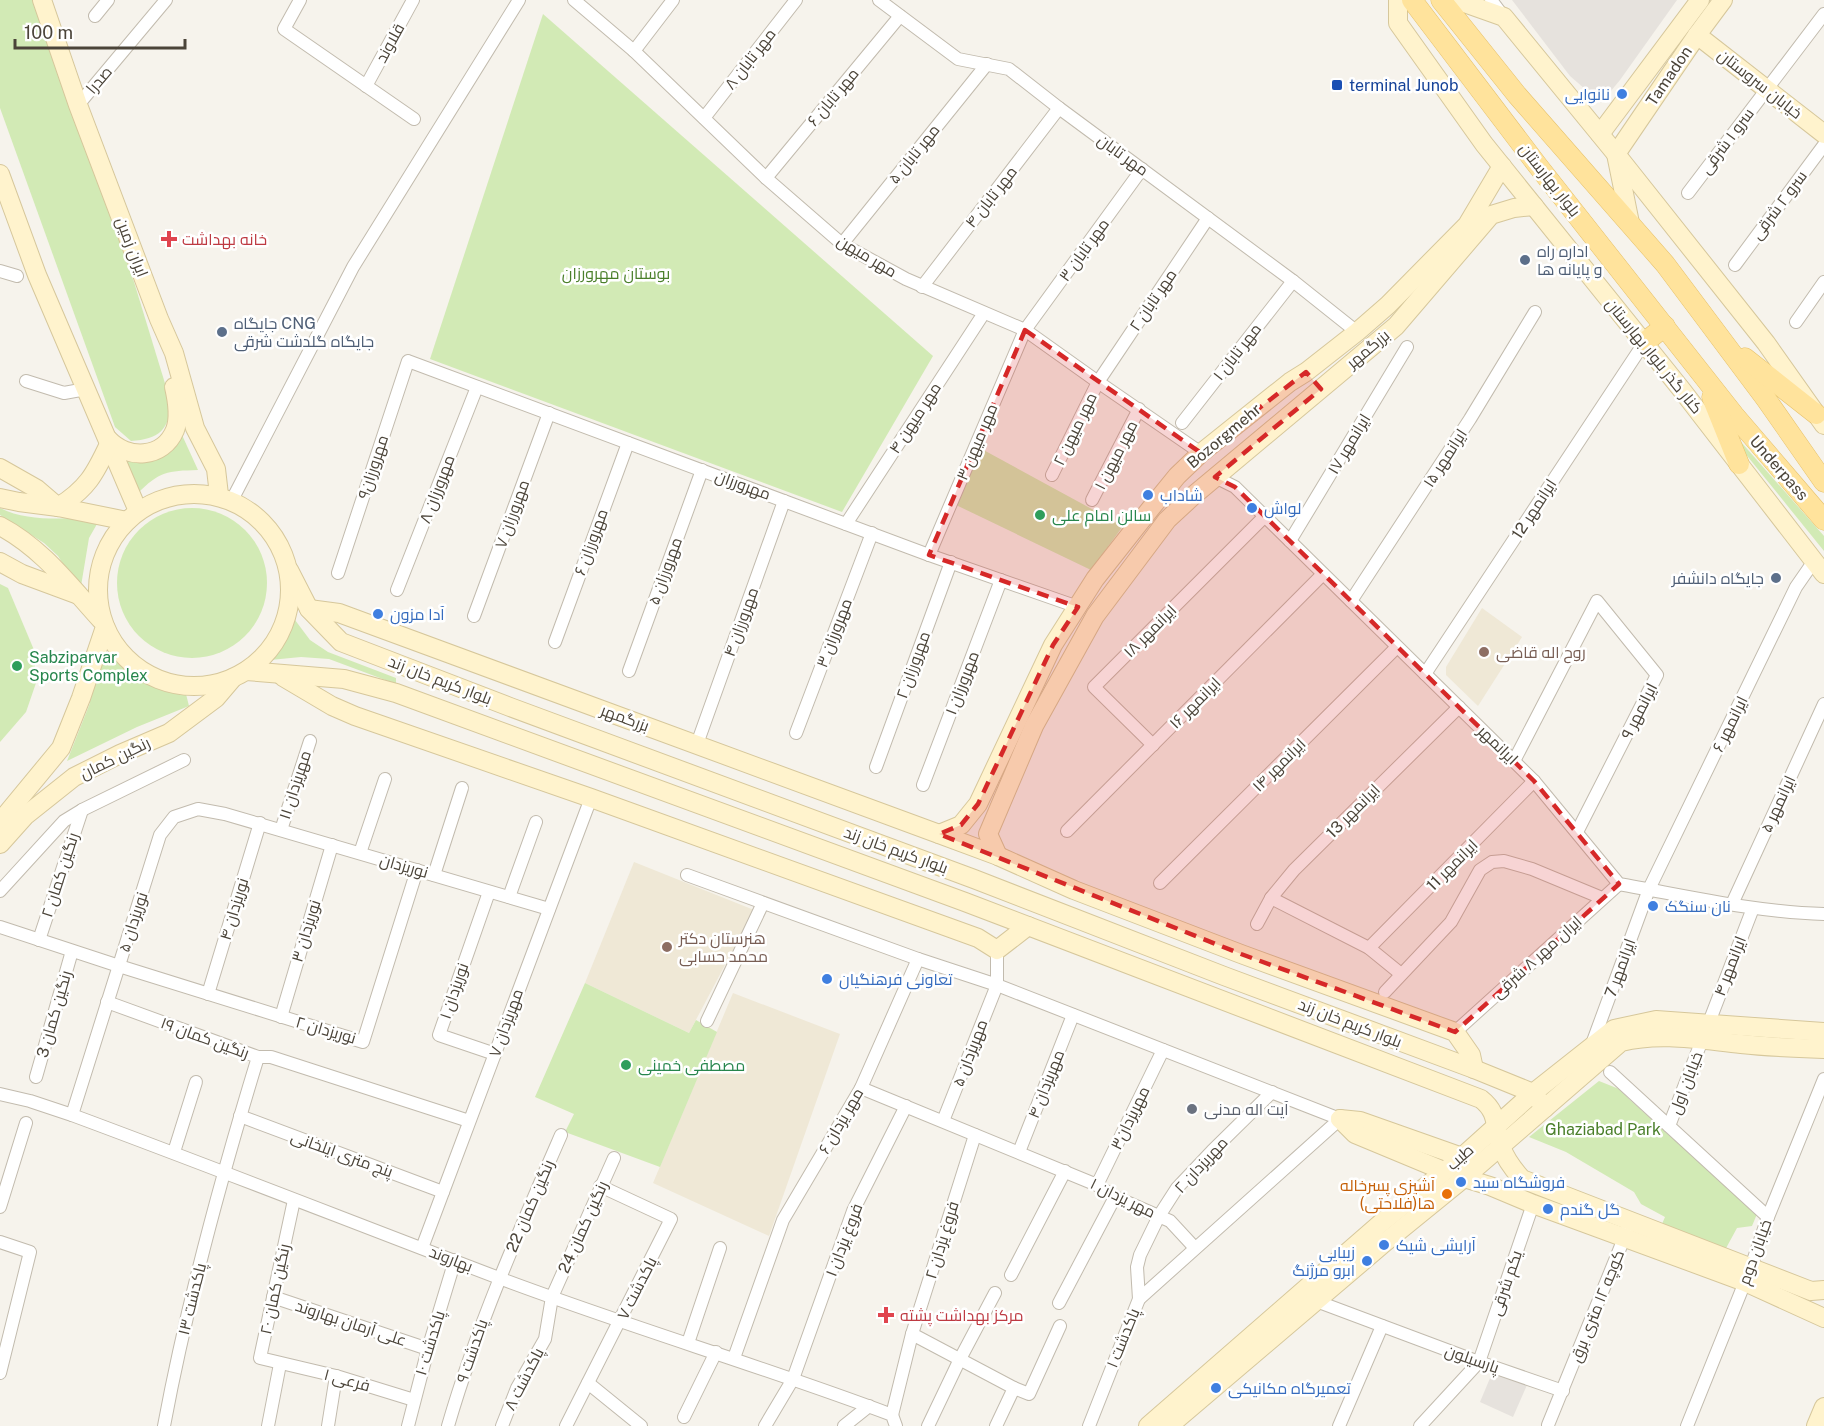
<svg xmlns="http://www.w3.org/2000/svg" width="1824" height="1426" font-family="'Public Sans',Cairo,sans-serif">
<rect width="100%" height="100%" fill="#f6f3ec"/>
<!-- industrial -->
<g fill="#e6e2dd">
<polygon points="1512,0 1677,0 1620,80 1601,103 1570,76"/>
<polygon points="1493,1371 1527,1385 1513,1417 1480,1402"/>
</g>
<!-- education -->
<g fill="#efe8d6">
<polygon points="1482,608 1522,637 1478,706 1446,675 1446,667"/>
<polygon points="634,862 754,910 689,1033 585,983"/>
<polygon points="733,993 840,1034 769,1236 653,1183"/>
</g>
<!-- green -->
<g fill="#d2eab5">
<path d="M0,0h34l100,282 37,121c-2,27 -12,36 -40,38l-16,-14 -115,-319z"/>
<polygon points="543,14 933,356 842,512 430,359"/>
<polygon points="1734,434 1824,536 1824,551 1731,436"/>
<path d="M182,435l16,35c-31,1 -38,1 -61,24l-14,-34c28,2 45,2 59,-25z"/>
<polygon points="978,447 1123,526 1091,570 956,505"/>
<path d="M0,508c28,14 60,10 91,10l6,6 -8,14 -8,48 -12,-13 -11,-17 -14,-13 -44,-28z"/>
<circle cx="192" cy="583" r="75"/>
<polygon points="0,584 8,588 34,650 36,683 26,712 0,742"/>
<polygon points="295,620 310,640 328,652 396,678 396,684 329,659 301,657 270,660 286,640"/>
<polygon points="99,643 129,674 152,684 186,694 189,706 137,727 67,761 90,703 91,647"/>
<polygon points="585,983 689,1033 696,1020 717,1032 660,1167 565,1132 574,1114 535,1097"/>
<polygon points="1599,1081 1619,1089 1629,1099 1757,1214 1752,1226 1737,1228 1725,1250 1662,1224 1665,1217 1641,1204 1634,1192 1566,1152 1529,1137"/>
</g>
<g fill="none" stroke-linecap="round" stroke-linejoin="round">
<!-- street casing -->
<g stroke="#c2bbae" stroke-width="14">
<g id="street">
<polyline points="300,0 284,29 414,119"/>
<polyline points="574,0 634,51 766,178 842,244 906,279 1025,330 1098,382 1201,453"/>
<polyline points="879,0 958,59 1009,69 1059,108 1293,281 1357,332"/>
<polyline points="1491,0 1503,16"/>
<polyline points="95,16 108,0"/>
<polyline points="634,51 673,0"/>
<polyline points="366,86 413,0"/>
<polyline points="78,105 166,0"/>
<polyline points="704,118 796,0"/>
<polyline points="766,178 900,16"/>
<polyline points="1688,193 1824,14"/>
<polyline points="842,244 987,64"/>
<polyline points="1735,265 1824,145"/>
<polyline points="0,271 17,276"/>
<polyline points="922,287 1059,108"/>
<polyline points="1796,322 1824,282"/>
<polyline points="26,381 64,393 86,389"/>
<polyline points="1182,423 1293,281"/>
<polyline points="1052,475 1098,382 1208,218"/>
<path d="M1215,477l20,10 299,294 85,103c68,12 136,28 205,30"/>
<polyline points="232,500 353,267 519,0"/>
<polyline points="1092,500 1139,409"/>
<polyline points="846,524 984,313"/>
<polyline points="1290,541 1407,347"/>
<polyline points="929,555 1025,330 1142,169"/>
<polyline points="338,573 408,361 929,555 1078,607"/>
<polyline points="397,590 477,387"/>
<polyline points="1351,601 1470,419 1535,312"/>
<polyline points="474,616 549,413"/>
<polyline points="555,642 628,443"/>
<polyline points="629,671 702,470"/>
<polyline points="1425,674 1644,343"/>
<polyline points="796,733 872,533"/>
<polyline points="697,744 784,501"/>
<polyline points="1153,745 1094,687 1265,516"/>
<polyline points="1514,761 1597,601 1657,675 1577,832"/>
<polyline points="876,767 951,562"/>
<polyline points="923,785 1001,580"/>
<polyline points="281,830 310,741"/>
<polyline points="1067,831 1323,574"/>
<polyline points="360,853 385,779"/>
<polyline points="434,875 462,788"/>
<polyline points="687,875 918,959"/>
<polyline points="1160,883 1397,647"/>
<polyline points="0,891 64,821 82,810 184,760"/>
<polyline points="489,892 439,1035 495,1054"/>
<polyline points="509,897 536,822"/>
<polyline points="1271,898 1369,948 1401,974"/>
<polyline points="1732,904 1824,704"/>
<polyline points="1257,924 1271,898 1294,870 1459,707"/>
<polyline points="0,927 119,966 363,1042 417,870"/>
<polyline points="39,940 82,810"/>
<polyline points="1369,948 1534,781"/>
<polyline points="1385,992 1451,922 1480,870 1492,862 1504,861 1532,869 1602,898"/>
<polyline points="208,994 260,823"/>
<path d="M107,1002l151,55c-37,121 -71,245 -94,369"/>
<polyline points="281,1017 332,845"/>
<polyline points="707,1021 763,903"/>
<polyline points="1708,1025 1753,908"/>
<polyline points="1455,1032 1619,884"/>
<polyline points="1592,1044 1649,889 1796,587 1814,561"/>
<polyline points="258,1057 271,1057 469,1121"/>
<polyline points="1610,1072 1768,1217"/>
<polyline points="36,1077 72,951"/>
<polyline points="861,1088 1097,1185 1115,1197 1170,1221 1195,1248"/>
<path d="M0,1094l30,7 42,14c143,53 285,109 427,163 130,49 263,88 393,137l4,11"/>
<polyline points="72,1115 160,835 174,817 198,809 225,814 549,909"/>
<polyline points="240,1116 443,1192"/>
<polyline points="943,1121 997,985 997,950"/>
<polyline points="1669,1126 1702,1040"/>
<polyline points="174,1152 196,1082"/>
<polyline points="1019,1152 1073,1015"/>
<polyline points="1097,1185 1163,1050"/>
<polyline points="294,1200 260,1358 336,1376 414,1400"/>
<polyline points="0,1207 26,1123"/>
<polyline points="0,1242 30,1252 0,1373"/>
<polyline points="422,1248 591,798"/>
<polyline points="1011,1275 1065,1171"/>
<polyline points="273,1297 428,1349"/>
<polyline points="1316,1301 1479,1362 1563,1391"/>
<polyline points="1059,1303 1115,1197"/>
<polyline points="912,1334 1014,1388"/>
<polyline points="688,1343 720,1248"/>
<polyline points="734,1358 783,1220 861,1088 918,959 997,985 1340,1119 1139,1299"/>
<polyline points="588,1383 641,1426"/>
<polyline points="892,1415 912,1334 975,1135"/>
<polyline points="684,1417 716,1352"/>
<polyline points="1548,1425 1627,1231"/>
<polyline points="268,1426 280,1364"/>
<polyline points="328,1426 336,1376"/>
<polyline points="408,1426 428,1349 455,1260"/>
<path d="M448,1426c29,-100 71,-195 113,-291"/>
<polyline points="502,1426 517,1388 545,1339 552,1297 614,1158"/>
<polyline points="566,1426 671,1219 600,1186"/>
<polyline points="765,1426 793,1379 853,1211 906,1106"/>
<polyline points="844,1426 869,1406"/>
<polyline points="928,1426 960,1359 995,1293"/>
<polyline points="996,1426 1014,1388 1029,1394 1060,1326"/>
<polyline points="1089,1426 1139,1299 1137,1267 1140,1255 1159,1216 1177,1188 1212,1151 1272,1092"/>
<polyline points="1339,1426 1382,1326"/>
<polyline points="1420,1426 1479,1362 1533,1204"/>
<polyline points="1687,1426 1751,1267 1768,1217 1824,1079"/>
</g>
</g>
<!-- secondary casing -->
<g stroke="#d6c79b" stroke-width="20">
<g id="secondary">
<polyline points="42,0 78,105 159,319 174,353 195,428 216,469 219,495"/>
<polyline points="1398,0 1398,23 1484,144 1681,389 1824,574"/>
<polyline points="1456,0 1504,17 1616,154 1766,343 1824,425"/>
<polyline points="1697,35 1824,134"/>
<polyline points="1600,134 1700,0"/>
<polyline points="0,174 37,275 138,511"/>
<polyline points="1630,223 1616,154 1697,35 1723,0"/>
<path d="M108,439c19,21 55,20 67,-9 5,-13 2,-30 -1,-43"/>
<path d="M0,468l37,21 21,18c29,-18 37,-33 51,-63"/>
<circle cx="194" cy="590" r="96"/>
<polyline points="0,498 19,502 58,507 127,521"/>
<path d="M0,526c42,22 70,60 101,94"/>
<polyline points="0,562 22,574 76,594"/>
<polyline points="289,570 309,609 341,642 510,707 974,879 1224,976 1474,1069 1533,1093 1545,1108"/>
<polyline points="309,609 339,613 939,834 998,856 1074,890 1241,954 1455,1032 1471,1055 1474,1069"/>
<path d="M246,671l98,8 52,14 569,209 516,197c19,15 12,28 20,47 4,13 12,23 21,33l289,112 13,-1"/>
<polyline points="283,677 332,706 355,716 591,798 978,938 997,950 1028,926"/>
<polyline points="0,822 61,748 81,698 105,627"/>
<polyline points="939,834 961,825 978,804 1053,645 1095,579 1151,508 1177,476 1201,453 1290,382 1306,372 1357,332 1388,305 1467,225 1502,166"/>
<polyline points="0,844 25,816 74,777 120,754 169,733 216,698 233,678"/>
<polyline points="998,856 988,834 1034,726 1095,616 1167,520 1194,495 1396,326 1491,215 1514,208 1534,206"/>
<polyline points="1340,1119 1360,1121 1462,1157"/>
<polyline points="1340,1119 1355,1134 1444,1171"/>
<polyline points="1464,1178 1490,1186 1533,1204 1745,1282 1824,1318"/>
<polyline points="1148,1426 1381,1223 1462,1157 1533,1093 1614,1029 1656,1020 1824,1032"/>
<path d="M1169,1426l214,-182 81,-66 157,-136c39,-10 80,-2 120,2 27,3 55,4 83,5"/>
<polyline points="1816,1426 1824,1407"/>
</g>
</g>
<!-- primary casing -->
<g stroke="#e6c16a" stroke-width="21">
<g id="primary">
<polyline points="1412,0 1538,166 1734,415 1824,520"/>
<polyline points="1441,0 1517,95 1665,264 1766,399 1824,482"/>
<polyline points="1644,343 1665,326"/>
<polyline points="1745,358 1816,414"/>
<polyline points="1712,397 1739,464"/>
</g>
</g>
<!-- street -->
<use href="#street" stroke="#fff" stroke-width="12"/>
<!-- secondary -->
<use href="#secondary" stroke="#fff3cd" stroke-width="18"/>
<!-- primary -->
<use href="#primary" stroke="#ffe39c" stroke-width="20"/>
</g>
<!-- marked area -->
<path fill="#d62828" fill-opacity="0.2" stroke="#d62828" stroke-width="4.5" stroke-dasharray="12 8" stroke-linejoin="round" d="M1025,330l176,123 105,-81 15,17 -106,88 20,10 299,294 85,103 -164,148 -214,-78 -302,-120 22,-9 17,-21 75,-159 25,-38 -149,-52z"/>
<!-- markers -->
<rect fill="#1a4fb4" stroke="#fff" stroke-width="2" x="1331" y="79" width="12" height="12" rx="3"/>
<g fill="#3f7fe0" stroke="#fff" stroke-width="2">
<circle cx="1622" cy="94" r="6"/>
<circle cx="1148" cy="495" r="6"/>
<circle cx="1252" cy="508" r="6"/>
<circle cx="378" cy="614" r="6"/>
<circle cx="1653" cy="906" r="6"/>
<circle cx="827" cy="979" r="6"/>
<circle cx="1461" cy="1182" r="6"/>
<circle cx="1548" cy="1209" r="6"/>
<circle cx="1384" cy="1245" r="6"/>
<circle cx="1367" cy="1261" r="6"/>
<circle cx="1216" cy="1388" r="6"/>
</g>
<g fill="#e0444e" stroke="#fff" stroke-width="2">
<path d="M166 230h6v6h6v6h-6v6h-6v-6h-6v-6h6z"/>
<path d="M883 1306h6v6h6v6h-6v6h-6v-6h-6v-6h6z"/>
</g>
<g fill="#5c6f8a" stroke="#fff" stroke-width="2">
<circle cx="1525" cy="260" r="6"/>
<circle cx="222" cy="332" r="6"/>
<circle cx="1776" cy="578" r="6"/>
</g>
<g fill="#2e9e5b" stroke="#fff" stroke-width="2">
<circle cx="1040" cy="515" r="6"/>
<circle cx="17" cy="666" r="6"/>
<circle cx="626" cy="1065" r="6"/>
</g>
<g fill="#8d6e63" stroke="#fff" stroke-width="2">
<circle cx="1484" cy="652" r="6"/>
<circle cx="667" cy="947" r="6"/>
</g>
<circle fill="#6b7280" stroke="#fff" stroke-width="2" cx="1192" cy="1109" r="6"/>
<circle fill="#e8710a" stroke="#fff" stroke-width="2" cx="1447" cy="1194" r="6"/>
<g text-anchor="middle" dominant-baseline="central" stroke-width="5" stroke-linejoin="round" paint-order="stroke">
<!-- street labels -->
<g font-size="16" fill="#4b4439" stroke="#fff">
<text transform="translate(390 43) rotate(-61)">قلاوند</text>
<text transform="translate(750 59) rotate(-52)">مهر تابان ۸</text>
<text transform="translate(1669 76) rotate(-56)">Tamadon</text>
<text transform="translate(99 80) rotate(-50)">صدرا</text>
<text transform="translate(1760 84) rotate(38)">خیابان سروستان</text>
<text transform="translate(833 97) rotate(-50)">مهر تابان ۶</text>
<text transform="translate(1727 141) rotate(-53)">سرو ۱ شرقی</text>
<text transform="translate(914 154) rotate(-51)">مهر تابان ۵</text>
<text transform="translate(1123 155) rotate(36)">مهر تابان</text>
<text transform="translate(1550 180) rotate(52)">بلوار بهارستان</text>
<text transform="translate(991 197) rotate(-52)">مهر تابان ۴</text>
<text transform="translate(1779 205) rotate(-53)">سرو ۲ شرقی</text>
<text transform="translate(132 247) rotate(69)">ایران زمین</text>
<text transform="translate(1084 250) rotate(-54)">مهر تابان ۳</text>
<text transform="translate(867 256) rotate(31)">مهر میهن</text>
<text transform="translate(1153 300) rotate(-56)">مهر تابان ۲</text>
<text transform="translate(1368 349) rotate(-40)">بزرگمهر</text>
<text transform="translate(1237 352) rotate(-52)">مهر تابان ۱</text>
<text transform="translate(1654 356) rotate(51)">کنار گذر بلوار بهارستان</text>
<text transform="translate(915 418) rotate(-57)">مهر میهن ۴</text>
<text transform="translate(1075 429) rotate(-64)">مهر میهن ۲</text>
<text transform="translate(1224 436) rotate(-40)">Bozorgmehr</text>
<text transform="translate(977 442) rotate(-67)">مهر میهن ۳</text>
<text transform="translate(1349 444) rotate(-59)">ایرانمهر ۱۷</text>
<text transform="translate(1116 455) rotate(-63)">مهر میهن ۱</text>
<text transform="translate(1445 458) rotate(-57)">ایرانمهر ۱۵</text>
<text transform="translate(373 467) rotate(-72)">مهرورزان۹</text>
<text transform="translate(1779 468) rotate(49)">Underpass</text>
<text transform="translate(743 485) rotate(20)">مهرورزان</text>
<text transform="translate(437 489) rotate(-69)">مهرورزان ۸</text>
<text transform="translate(1534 509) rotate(-57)">ایرانمهر 12</text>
<text transform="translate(512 514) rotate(-70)">مهرورزان ۷</text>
<text transform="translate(591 542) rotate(-70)">مهرورزان ۶</text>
<text transform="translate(665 571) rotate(-70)">مهرورزان ۵</text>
<text transform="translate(741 622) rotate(-70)">مهرورزان ۴</text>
<text transform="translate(1150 631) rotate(-45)">ایرانمهر ۱۸</text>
<text transform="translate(834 633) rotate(-69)">مهرورزان ۳</text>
<text transform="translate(913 665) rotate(-70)">مهرورزان ۲</text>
<text transform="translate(440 680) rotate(21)">بلوار کریم خان زند</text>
<text transform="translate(962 683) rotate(-69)">مهرورزان ۱</text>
<text transform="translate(1195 703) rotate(-45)">ایرانمهر ۱۶</text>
<text transform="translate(1639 711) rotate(-63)">ایرانمهر ۹</text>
<text transform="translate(625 718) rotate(20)">بزرگمهر</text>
<text transform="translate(1730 724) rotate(-64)">ایرانمهر ۶</text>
<text transform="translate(1498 745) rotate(44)">ایرانمهر</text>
<text transform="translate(115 758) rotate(-26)">رنگین کمان</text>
<text transform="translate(1279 765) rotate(-45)">ایرانمهر ۱۴</text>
<text transform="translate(295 785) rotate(-72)">مهریزدان ۱۱</text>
<text transform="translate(1778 804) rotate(-65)">ایرانمهر ۵</text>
<text transform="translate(1353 811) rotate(-45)">ایرانمهر 13</text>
<text transform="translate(896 850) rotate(20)">بلوار کریم خان زند</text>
<text transform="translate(1452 865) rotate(-45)">ایرانمهر 11</text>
<text transform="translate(404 866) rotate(16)">نوریزدان</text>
<text transform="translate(60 875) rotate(-72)">رنگین کمان ۲</text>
<text transform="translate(234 909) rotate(-73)">نوریزدان ۴</text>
<text transform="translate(133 922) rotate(-72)">نوریزدان ۵</text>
<text transform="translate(306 931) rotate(-73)">نوریزدان ۳</text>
<text transform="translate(1537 957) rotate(-42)">ایران مهر ٨ شرقی</text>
<text transform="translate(1730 966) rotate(-69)">ایرانمهر ۴</text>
<text transform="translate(1620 968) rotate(-70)">ایرانمهر 7</text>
<text transform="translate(454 991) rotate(-71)">نوریزدان ۱</text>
<text transform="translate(54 1014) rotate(-74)">رنگین کمان 3</text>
<text transform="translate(506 1023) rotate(-70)">مهریزدان ۷</text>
<text transform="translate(1350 1023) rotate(21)">بلوار کریم خان زند</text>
<text transform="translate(326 1030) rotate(16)">نوریزدان ۲</text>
<text transform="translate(205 1038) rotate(20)">رنگین کمان ۱۹</text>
<text transform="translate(970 1053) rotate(-69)">مهریزدان ۵</text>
<text transform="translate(1686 1083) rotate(-69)">خیابان اول</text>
<text transform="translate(1046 1084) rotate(-68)">مهریزدان ۴</text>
<text transform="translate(1130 1118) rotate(-64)">مهریزدان۳</text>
<text transform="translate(841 1121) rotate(-60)">مهر یزدان ۶</text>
<text transform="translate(342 1154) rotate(20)">پنج متری ایلخانی</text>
<text transform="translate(1460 1157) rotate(-41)">طیب</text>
<text transform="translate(1201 1165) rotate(-47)">مهریزدان ۲</text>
<text transform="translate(1123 1198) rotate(26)">مهر یزدان ۱</text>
<text transform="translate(530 1206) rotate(-67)">رنگین کمان 22</text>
<text transform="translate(583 1227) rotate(-66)">رنگین کمان 24</text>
<text transform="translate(844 1240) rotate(-69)">فروغ یزدان ۱</text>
<text transform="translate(942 1240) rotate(-73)">فروغ یزدان ۲</text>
<text transform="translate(1755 1252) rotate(-70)">خیابان دوم</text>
<text transform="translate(451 1259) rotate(21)">بهاروند</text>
<text transform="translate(1506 1283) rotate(-71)">یکم شرقی</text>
<text transform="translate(637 1288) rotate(-63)">پاکدشت ۷</text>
<text transform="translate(275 1289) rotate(-78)">رنگین کمان ۲۰</text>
<text transform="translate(192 1299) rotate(-76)">پاکدشت ۱۳</text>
<text transform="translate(1597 1306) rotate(-68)">کوچه ۱۲ متری برق</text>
<text transform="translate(351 1323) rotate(18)">علی آرمان بهاروند</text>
<text transform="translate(1123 1338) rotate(-68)">پاکدشت ۱</text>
<text transform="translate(430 1343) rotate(-73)">پاکدشت ۱۰</text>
<text transform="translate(472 1351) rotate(-71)">پاکدشت ۹</text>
<text transform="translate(1472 1359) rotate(19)">پارسیلون</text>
<text transform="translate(524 1379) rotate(-63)">پاکدشت ۸</text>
<text transform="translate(347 1380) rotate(15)">فرعی ۱</text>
</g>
<!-- transit labels -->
<g font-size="16" fill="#164399" stroke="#fff" text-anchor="start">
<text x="1349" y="85">terminal Junob</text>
</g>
<!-- shop labels -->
<g font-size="16" fill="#366cbe" stroke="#fff" text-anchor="start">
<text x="1610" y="94" text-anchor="end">نانوایی</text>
<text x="1160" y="495">شاداب</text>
<text x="1264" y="508">لواش</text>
<text x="390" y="614">آدا مزون</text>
<text x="1665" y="906">نان سنگک</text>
<text x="839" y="979">تعاونی فرهنگیان</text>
<text x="1473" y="1182">فروشگاه سید</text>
<text x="1560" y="1209">گل گندم</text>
<text x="1396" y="1245">آرایشی شیک</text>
<text x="1355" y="1252" text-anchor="end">زیبایی<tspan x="1355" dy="18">ابرو مرژنگ</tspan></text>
<text x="1228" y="1388">تعمیرگاه مکانیکی</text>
</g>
<!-- health labels -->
<g font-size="16" fill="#be3a42" stroke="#fff" text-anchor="start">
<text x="182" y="239">خانه بهداشت</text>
<text x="900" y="1315">مرکز بهداشت پشته</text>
</g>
<!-- service labels -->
<g font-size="16" fill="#4e5e75" stroke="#fff" text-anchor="start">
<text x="1537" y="251">اداره راه<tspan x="1537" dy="18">و پایانه ها</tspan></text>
<text x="234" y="323">جایگاه CNG<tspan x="234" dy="18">جایگاه گلدشت شرقی</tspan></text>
<text x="1764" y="578" text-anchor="end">جایگاه دانشفر</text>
</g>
<!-- park labels -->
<g font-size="16" fill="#4a7f2a" stroke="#fff">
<text x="616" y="273">بوستان مهرورزان</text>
<text x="1603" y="1129">Ghaziabad Park</text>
</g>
<!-- leisure labels -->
<g font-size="16" fill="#27864d" stroke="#fff" text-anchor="start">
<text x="1052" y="515">سالن امام علی</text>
<text x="29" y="657">Sabziparvar<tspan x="29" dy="18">Sports Complex</tspan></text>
<text x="638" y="1065">مصطفی خمینی</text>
</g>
<!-- education labels -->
<g font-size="16" fill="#785e54" stroke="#fff" text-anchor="start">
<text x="1496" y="652">روح اله قاضی</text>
<text x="679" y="938">هنرستان دکتر<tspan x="679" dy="18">محمد حسابی</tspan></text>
</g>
<!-- worship labels -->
<g font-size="16" fill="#5b616d" stroke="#fff" text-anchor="start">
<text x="1204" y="1109">آیت اله مدنی</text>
</g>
<!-- food labels -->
<g font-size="16" fill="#c56008" stroke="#fff" text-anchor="end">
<text x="1435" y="1185">آشپزی پسرخاله<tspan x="1435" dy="18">ها(فلاحتی)</tspan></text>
</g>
</g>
<!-- scale -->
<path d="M15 39v9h170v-9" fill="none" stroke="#4b4439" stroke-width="3"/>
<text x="24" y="39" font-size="18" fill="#4b4439" stroke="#ffffff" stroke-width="4.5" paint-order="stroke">100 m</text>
</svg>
